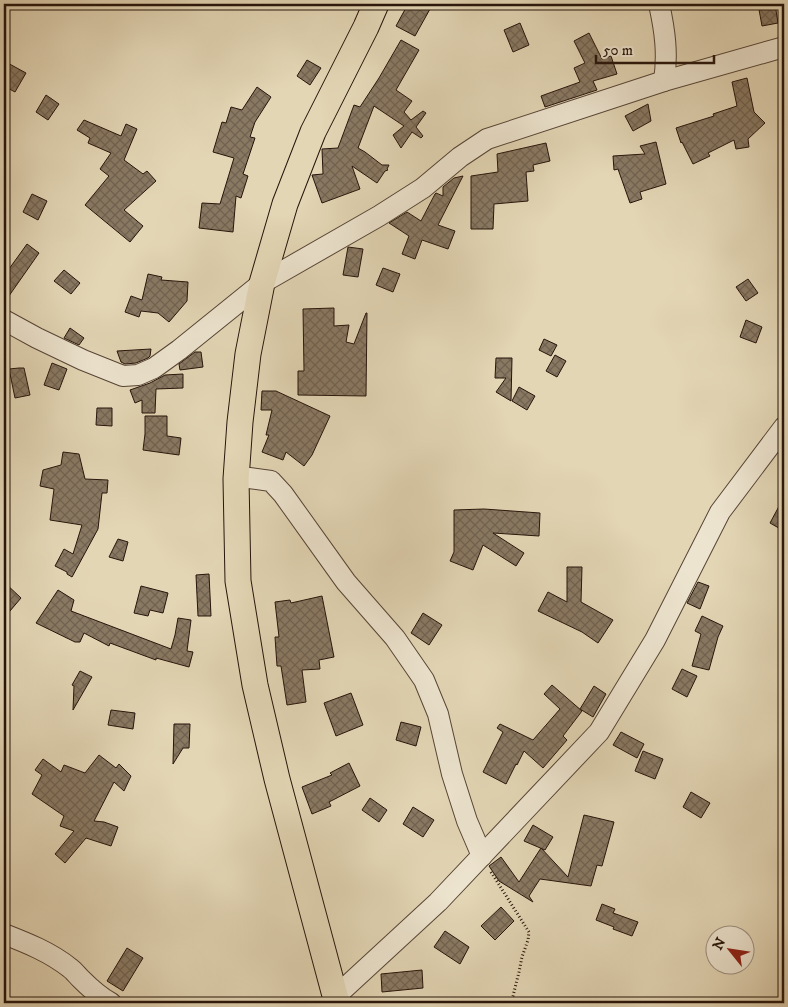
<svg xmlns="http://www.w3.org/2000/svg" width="788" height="1007" font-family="'IM FELL DW Pica',serif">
<defs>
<pattern id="building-cross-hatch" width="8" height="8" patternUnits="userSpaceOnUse" patternTransform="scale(1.25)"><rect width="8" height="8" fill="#897963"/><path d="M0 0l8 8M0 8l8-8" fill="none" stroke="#706250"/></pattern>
</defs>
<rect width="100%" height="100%" fill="#e3d6b5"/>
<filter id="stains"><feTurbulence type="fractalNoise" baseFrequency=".004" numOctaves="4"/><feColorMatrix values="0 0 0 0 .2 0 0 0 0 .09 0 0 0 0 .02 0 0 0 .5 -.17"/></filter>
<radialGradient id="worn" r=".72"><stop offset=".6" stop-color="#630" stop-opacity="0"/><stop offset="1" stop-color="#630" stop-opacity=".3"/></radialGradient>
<!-- building -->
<g fill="url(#building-cross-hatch)" stroke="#27140b">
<polygon points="408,4 422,4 430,9 415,36 396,26"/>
<polygon points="758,4 775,4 778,23 762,26"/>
<polygon points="520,23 529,45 513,52 504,30"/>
<polygon points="589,33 602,59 611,56 617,74 593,81 597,90 545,107 541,96 580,82 574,68 585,63 574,41"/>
<polygon points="401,40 419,50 396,90 412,101 404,112 411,120 423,111 426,113 416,127 423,136 421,138 412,132 401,148 393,135 404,126 374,106 358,148 365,152 382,165 389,165 387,169 388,170 385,171 377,183 352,166 360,189 322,203 312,175 323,174 322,149 338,148 354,105 360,107 379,78"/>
<polygon points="307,60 321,68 310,85 297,76"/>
<polygon points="4,61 26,73 15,92 4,86"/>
<polygon points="747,78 754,112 765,123 748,139 749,147 736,149 734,140 708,153 710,156 693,164 682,142 681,143 676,128 714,116 713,114 737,106 732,82"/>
<polygon points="257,87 271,97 255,122 250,137 255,138 243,174 248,176 241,198 236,196 233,232 199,228 202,203 220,204 234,158 213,152 222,122 226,123 231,107 242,110"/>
<polygon points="46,95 59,104 48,120 36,112"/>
<polygon points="648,104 651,121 633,131 625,116"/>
<polygon points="84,120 121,136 126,124 137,129 124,160 143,174 147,171 156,181 124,210 143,226 130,242 85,205 109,176 100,169 111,153 88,143 90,138 77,130"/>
<polygon points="656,142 666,184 640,192 642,199 630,203 618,169 614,170 613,156 645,154 640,146"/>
<polygon points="546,143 550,161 533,165 534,171 526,172 528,201 494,204 493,229 471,229 471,176 498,172 497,154"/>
<polygon points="463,176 438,225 455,231 448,249 422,240 415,259 402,254 409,236 389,223 407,212 421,221 435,194 436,193 443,196 443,187 454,178"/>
<polygon points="32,194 47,201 38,220 23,212"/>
<polygon points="27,244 39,253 4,303 4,276"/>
<polygon points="348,247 363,249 358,277 343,275"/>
<polygon points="383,268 400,274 393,292 376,285"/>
<polygon points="64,270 80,283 71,294 54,281"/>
<polygon points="148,274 162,277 161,280 188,282 187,301 169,322 158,313 141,311 139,317 125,312 131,296 142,300"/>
<polygon points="748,279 758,293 746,301 736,287"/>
<polygon points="334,308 334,326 349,325 346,342 354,344 366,313 367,313 366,396 298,395 298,371 304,371 303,309"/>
<polygon points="746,320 762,327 756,343 740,337"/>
<polygon points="70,328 84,338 79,345 64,338"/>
<polygon points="544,339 557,345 551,356 539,350"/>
<polygon points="151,349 150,356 148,358 136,363 125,364 121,362 117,351"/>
<polygon points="195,352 201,352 203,367 180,370 179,364"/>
<polygon points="555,355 566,361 557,377 546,371"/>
<polygon points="496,358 512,358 511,401 496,392 506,378 495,378"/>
<polygon points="52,363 67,369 59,390 44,385"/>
<polygon points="19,368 24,368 30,395 15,398 9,369"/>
<polygon points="183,374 183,388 156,389 155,413 142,413 142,400 135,403 130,390 150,383 165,375"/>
<polygon points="519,387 535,396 527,410 512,401"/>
<polygon points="262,391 276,391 330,416 312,455 304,466 286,452 283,460 262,452 269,435 266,435 272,410 261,410"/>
<polygon points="97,408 112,408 112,426 96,425"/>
<polygon points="145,416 167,416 167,436 181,438 179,455 143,450 145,434"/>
<polygon points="63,452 79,454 85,479 108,480 107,493 102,493 98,529 72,577 67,574 67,572 55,566 64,549 73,554 82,525 50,520 54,489 40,486 43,470 61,465"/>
<polygon points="784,497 784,531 770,523"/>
<polygon points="484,509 540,513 539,536 493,533 524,553 516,566 483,545 473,570 450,561 454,552 454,510"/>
<polygon points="118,539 128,542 123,561 109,557"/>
<polygon points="567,567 582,567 581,602 613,620 598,643 582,632 538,611 548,592 567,602"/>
<polygon points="209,574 211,616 198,616 196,575"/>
<polygon points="4,582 21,598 4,618"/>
<polygon points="698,582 709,586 700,609 687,603"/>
<polygon points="141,586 168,593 163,613 150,610 148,616 134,613"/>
<polygon points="58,590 74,600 71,611 171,649 175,635 178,618 191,620 187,651 193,652 189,667 156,658 156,660 110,643 109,646 84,633 80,642 75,642 36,623"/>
<polygon points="322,596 334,657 319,660 320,669 302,670 306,702 287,705 281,666 277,666 275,637 279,637 275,602 290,600 291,603"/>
<polygon points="423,613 442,625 429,645 411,633"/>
<polygon points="702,616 723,626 718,637 709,670 692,666 701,634 695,631"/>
<polygon points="682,669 697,676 687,697 672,689"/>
<polygon points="80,671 92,677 73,710 74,686 72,685"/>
<polygon points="552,685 582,711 563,736 567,740 543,768 524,751 517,765 516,764 506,784 483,772 503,732 497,728 500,724 533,740 560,709 544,694"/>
<polygon points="594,686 606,694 593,717 580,709"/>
<polygon points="351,693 363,725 336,736 324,703"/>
<polygon points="111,710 135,713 133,729 108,725"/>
<polygon points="401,722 421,727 416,746 396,740"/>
<polygon points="174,724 190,724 189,748 183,748 173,764"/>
<polygon points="621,732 644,744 637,758 613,745"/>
<polygon points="643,751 663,759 655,779 635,771"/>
<polygon points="99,755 116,768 119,764 131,776 124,791 114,782 94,821 104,822 118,827 111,846 86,838 65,863 55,854 74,831 60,826 64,816 32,794 42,775 35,770 43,759 61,772 64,765 85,773"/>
<polygon points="349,763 360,786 329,802 331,806 312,814 302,787 332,775 330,773"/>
<polygon points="691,792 710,803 701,818 683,807"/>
<polygon points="370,798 387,810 379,822 362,810"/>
<polygon points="413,807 434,820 423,837 403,824"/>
<polygon points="584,815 614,822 602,866 597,865 591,886 540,879 529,896 533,902 499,881 489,866 501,857 519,882 541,848 568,877"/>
<polygon points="533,825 553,837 545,850 524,841"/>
<polygon points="602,904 615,909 613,913 638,922 632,936 613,929 614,927 596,920"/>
<polygon points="501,907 514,921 495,940 481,926"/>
<polygon points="445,931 469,947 460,964 434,947"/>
<polygon points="127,948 143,958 123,991 107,981"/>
<polygon points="422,970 423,988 382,992 381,974"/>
</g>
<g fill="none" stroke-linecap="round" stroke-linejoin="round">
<!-- minor casing -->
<g stroke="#564436" stroke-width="22">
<g id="minor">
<path d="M659,4c6,27 9,50 5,77"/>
<polyline points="4,320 37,338 83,360 123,376 138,375 154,368 179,350 262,283 379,216 423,188 460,157 487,139 664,81 784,47"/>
<polyline points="236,479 249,478 271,481 283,494 346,582 395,638 424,680 438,714 452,774 467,821 482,856"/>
<path d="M4,934c23,9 46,18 66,34 4,3 7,7 11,11 9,9 19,18 30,24"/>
<polyline points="335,997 438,902 599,732 655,640 720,512 784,427"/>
</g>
</g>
<!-- major casing -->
<g stroke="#27140b" stroke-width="27">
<polyline id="major" points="337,1003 277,779 255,685 238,581 236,479 240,422 248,354 262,283 285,204 313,132 366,27 376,4"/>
</g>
<!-- path -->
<polyline stroke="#27140b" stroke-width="3" stroke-dasharray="1 2.5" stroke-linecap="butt" points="491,872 529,932 528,940 522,957 519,972 513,996 509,1003"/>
<!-- minor -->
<use href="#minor" stroke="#ede4cf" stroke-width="20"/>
<!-- major -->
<use href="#major" stroke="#e3d6b5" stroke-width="25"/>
</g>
<!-- margin -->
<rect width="788" height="1007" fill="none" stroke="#e3d6b5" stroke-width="20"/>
<rect x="5" y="5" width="778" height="997" fill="none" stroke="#27140b" stroke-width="2.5"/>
<rect x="10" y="10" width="768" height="987" fill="none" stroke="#27140b"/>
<!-- north arrow -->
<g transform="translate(730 950) rotate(300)"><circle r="24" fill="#ede4cf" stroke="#9e9181"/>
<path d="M0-4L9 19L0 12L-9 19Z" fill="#8f2418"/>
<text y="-8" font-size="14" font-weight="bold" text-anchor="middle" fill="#27140b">N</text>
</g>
<!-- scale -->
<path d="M596 55v8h118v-8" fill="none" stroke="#27140b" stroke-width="2.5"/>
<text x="603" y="55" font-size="15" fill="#27140b" stroke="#ede4cf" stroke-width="4" paint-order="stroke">50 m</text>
<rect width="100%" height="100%" filter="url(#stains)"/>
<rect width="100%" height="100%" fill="url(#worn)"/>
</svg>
